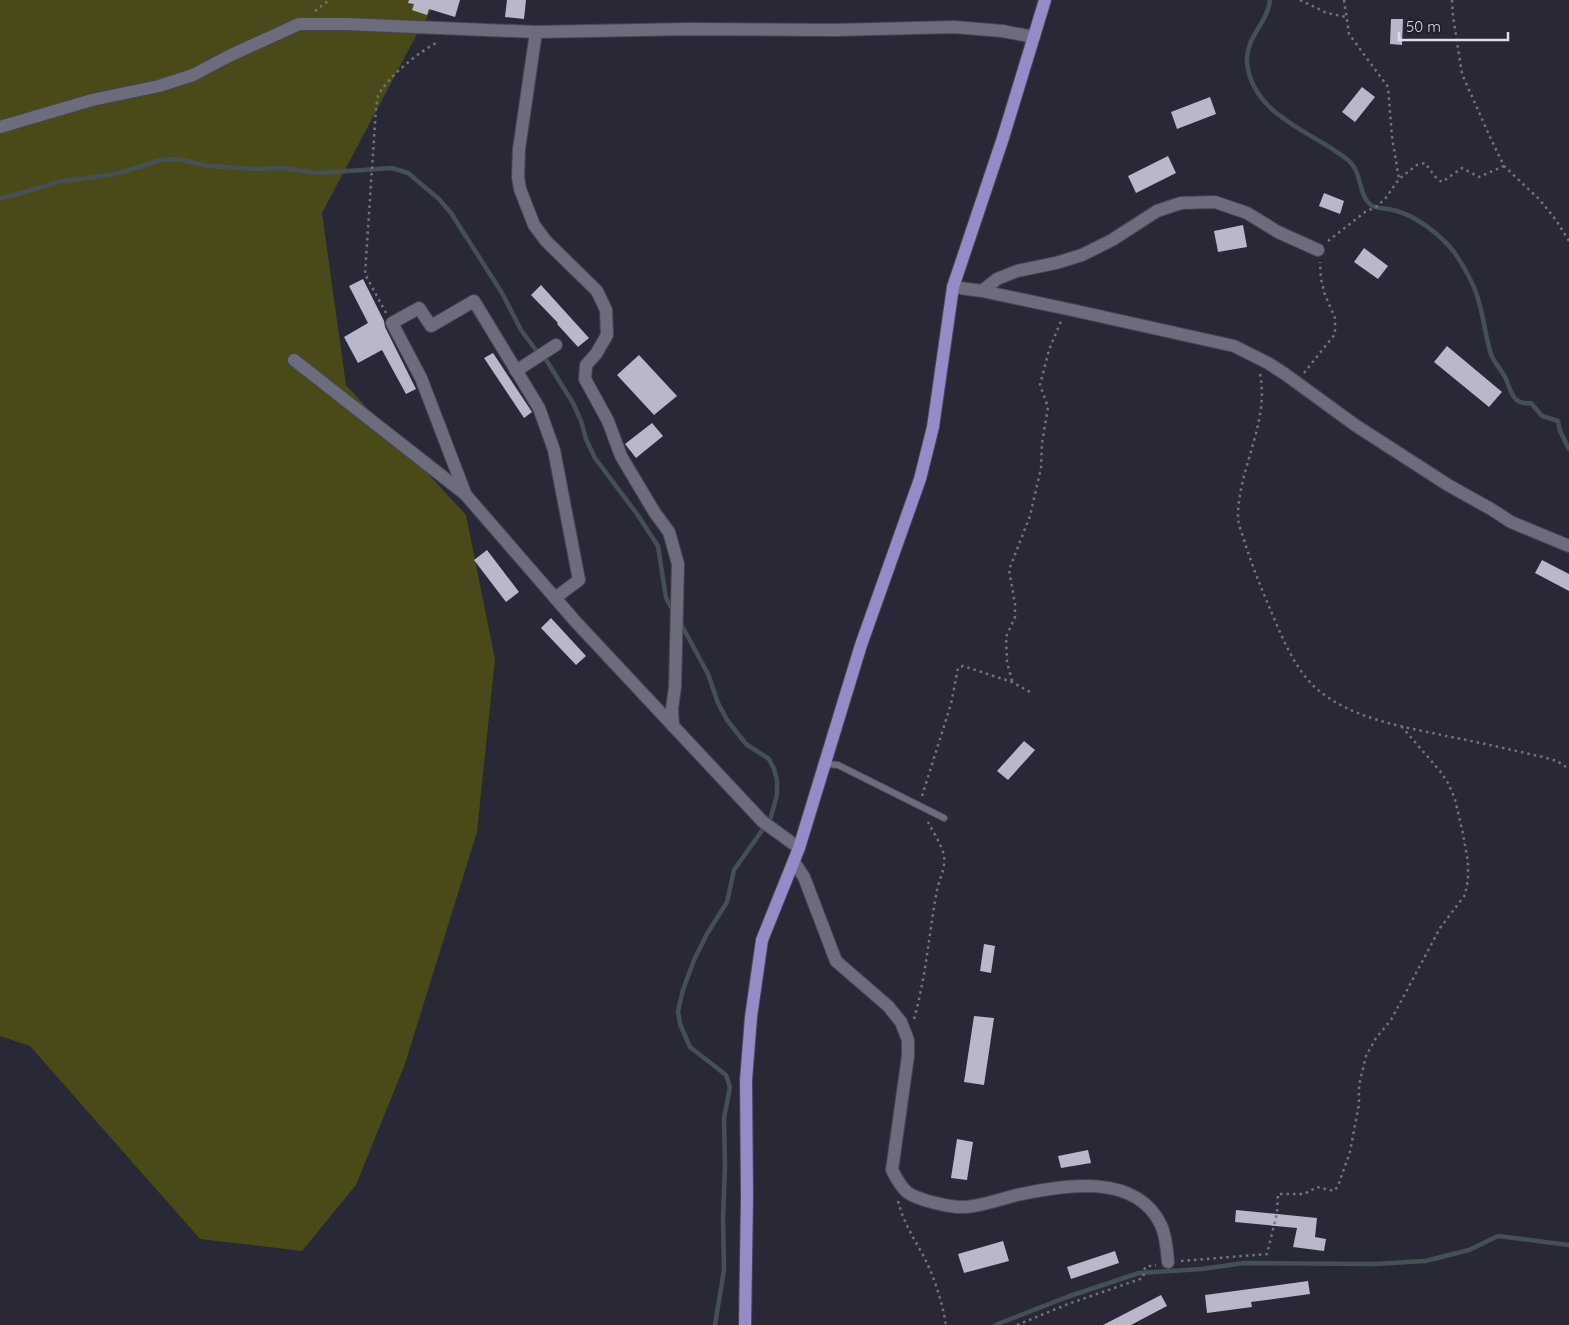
<svg xmlns="http://www.w3.org/2000/svg" width="1569" height="1325" font-family="Quicksand,sans-serif">
<rect width="100%" height="100%" fill="#292837"/>
<!-- green -->
<polygon fill="#494a18" points="0,0 437,0 417,34 322,213 346,385 466,515 495,659 477,832 405,1064 356,1185 302,1251 200,1239 30,1046 0,1036"/>
<g fill="none" stroke-linecap="round" stroke-linejoin="round">
<!-- stream -->
<g stroke="#455055" stroke-width="4.5">
<path d="M1270,0c-2,23 -25,37 -23,63 5,45 49,63 84,85 8,6 18,10 23,19 7,11 6,30 17,38 6,4 15,3 22,5 22,5 47,24 61,42 8,11 21,34 24,47 6,18 7,37 13,55 3,9 10,15 14,23 7,15 7,28 26,26l11,13 16,5 2,10 9,18"/>
<polyline points="0,198 18,194 58,182 116,174 161,160 177,159 209,166 257,169 283,168 318,173 392,168 408,173 439,199 451,213 502,293 521,330 535,349 545,358 573,403 581,421 586,439 595,458 637,514 658,546 666,598 673,611"/>
<polyline points="681,624 708,674 718,703 727,720 746,744 769,759 774,769 777,780 777,795 770,820"/>
<polyline points="715,1325 724,1270 723,1219 725,1166 724,1118 730,1087 726,1075 690,1047 680,1024 678,1011 683,990 694,960 707,934 727,902 734,870 763,829"/>
<polyline points="995,1325 1067,1297 1139,1273 1202,1269 1244,1263 1375,1264 1425,1261 1469,1250 1498,1236 1569,1245"/>
</g>
</g>
<!-- building -->
<g fill="#b8b8ca">
<polygon points="409,0 460,0 455,17 429,9 427,15 412,10 414,4 408,3"/>
<polygon points="507,0 526,0 524,19 505,17"/>
<polygon points="1391,19 1403,19 1402,45 1390,44"/>
<polygon points="1362,87 1375,97 1355,122 1342,112"/>
<polygon points="1210,97 1216,114 1177,129 1171,112"/>
<polygon points="1168,156 1176,173 1136,193 1128,176"/>
<polygon points="1324,193 1344,201 1340,214 1319,206"/>
<polygon points="1243,225 1247,247 1218,252 1214,231"/>
<polygon points="1364,248 1388,266 1378,279 1354,262"/>
<polygon points="363,279 384,321 385,327 416,389 406,394 382,350 358,363 344,337 368,323 349,286"/>
<polygon points="541,285 589,338 578,347 557,324 558,323 531,295"/>
<polygon points="1447,346 1502,392 1489,407 1434,362"/>
<polygon points="493,353 532,412 524,418 484,358"/>
<polygon points="639,355 677,396 654,415 617,375"/>
<polygon points="652,423 663,436 636,458 625,444"/>
<polygon points="487,550 519,592 506,602 474,560"/>
<polygon points="1542,560 1569,574 1569,591 1535,573"/>
<polygon points="551,618 586,656 576,665 541,628"/>
<polygon points="1024,741 1035,750 1008,780 997,771"/>
<polygon points="984,944 995,946 991,973 980,971"/>
<polygon points="974,1016 994,1018 984,1085 964,1082"/>
<polygon points="957,1139 973,1142 967,1180 951,1178"/>
<polygon points="1088,1150 1091,1163 1061,1168 1058,1156"/>
<polygon points="1236,1210 1317,1218 1315,1237 1326,1239 1324,1251 1293,1247 1297,1228 1235,1222"/>
<polygon points="1003,1241 1009,1261 964,1273 958,1254"/>
<polygon points="1115,1251 1119,1263 1071,1279 1067,1267"/>
<polygon points="1308,1281 1310,1294 1251,1302 1252,1307 1207,1313 1205,1295"/>
<polygon points="1161,1295 1167,1306 1131,1325 1103,1325"/>
</g>
<g fill="none" stroke-linecap="round" stroke-linejoin="round">
<!-- lane casing -->
<g stroke="#474652" stroke-width="8">
<polyline id="lane" points="826,764 838,765 944,818"/>
</g>
<!-- street casing -->
<g stroke="#474652" stroke-width="14">
<g id="street">
<polyline points="536,32 519,149 518,177 520,189 534,225 546,241 597,291 606,310 607,335 596,354 586,365 585,379 608,421 621,456 655,513 669,532 678,564 675,687 672,709 673,726"/>
<polyline points="0,127 92,100 159,86 193,75 229,56 299,24 346,24 536,32 689,29 835,30 954,27 1002,31 1034,37"/>
<polyline points="953,287 982,291 1072,310 1234,346 1268,363 1285,374 1355,425 1448,485 1491,509 1511,522 1569,546"/>
<polyline points="982,291 997,279 1017,271 1056,263 1082,255 1112,240 1157,211 1181,203 1215,202 1247,213 1278,232 1318,250"/>
<polyline points="294,360 465,494 575,621 762,821 799,848"/>
<polyline points="516,371 556,345"/>
<polyline points="465,493 421,378 392,323 419,308 431,326 474,301 539,408 554,450 579,580 555,598"/>
<path d="M794,862l10,15 32,84 52,45 13,16 7,18v16l-16,114c4,8 8,16 15,22 10,8 45,16 58,15 18,-1 35,-8 52,-12 46,-10 119,-23 144,30 5,11 6,25 7,37"/>
</g>
</g>
<!-- primary casing -->
<g stroke="#474652" stroke-width="14">
<polyline id="primary" points="745,1325 747,1197 746,1080 751,1017 762,940 799,848 861,645 920,479 933,427 953,287 1003,138 1045,0"/>
</g>
<!-- path -->
<g stroke="#73737f" stroke-width="2.5" stroke-dasharray="2.5 4" stroke-linecap="butt">
<polyline points="1300,0 1327,13 1346,17"/>
<polyline points="1344,0 1349,34 1388,87 1392,137 1399,179"/>
<polyline points="1452,0 1453,16 1462,74 1490,137 1504,166 1539,199 1556,220 1569,241"/>
<polyline points="315,11 329,0"/>
<polyline points="1328,241 1365,212 1376,207 1385,199 1399,179 1417,165 1425,163 1437,179 1442,182 1462,168 1479,177 1504,166"/>
<path d="M386,313l-21,-39 11,-166c1,-4 1,-9 2,-12 9,-19 42,-45 60,-54"/>
<polyline points="1304,373 1335,334 1335,318 1325,295 1321,279 1320,262"/>
<path d="M1260,374c10,49 -23,96 -22,145 1,7 4,14 6,21 7,22 15,43 24,64 12,28 25,64 49,85 36,31 89,38 134,48 31,6 61,13 92,20l14,4 12,8"/>
<polyline points="1012,681 1007,662 1006,637 1015,617 1015,604 1009,570 1030,516 1041,468 1042,443 1048,407 1040,385 1049,350 1061,321"/>
<polyline points="922,796 951,704 958,668 963,666 1012,682 1030,692"/>
<path d="M914,1019c12,-42 15,-86 23,-129 2,-10 9,-23 7,-34 -2,-11 -11,-24 -16,-34"/>
<path d="M898,1201c5,20 15,36 25,54 11,21 19,46 23,70"/>
<polyline points="1181,1261 1267,1254 1277,1213 1278,1194 1304,1194 1317,1187 1334,1191 1338,1186 1350,1152 1359,1104 1359,1085 1366,1056 1376,1038 1391,1020 1440,928 1465,895 1468,880 1468,862 1463,834 1455,799 1448,783 1440,771 1402,727"/>
<polyline points="1017,1325 1068,1304 1143,1278 1145,1267 1156,1265"/>
</g>
<!-- lane -->
<use href="#lane" stroke="#6d6c7d" stroke-width="6"/>
<!-- street -->
<use href="#street" stroke="#6d6c7d" stroke-width="12"/>
<!-- primary -->
<use href="#primary" stroke="#948cc6" stroke-width="12"/>
</g>
<!-- scale -->
<path d="M1399 32v8h109v-8" fill="none" stroke="#dedee7" stroke-width="2.5"/>
<text x="1406" y="32" font-size="15" fill="#dedee7" stroke="#201f2c" stroke-width="4" paint-order="stroke">50 m</text>
</svg>
